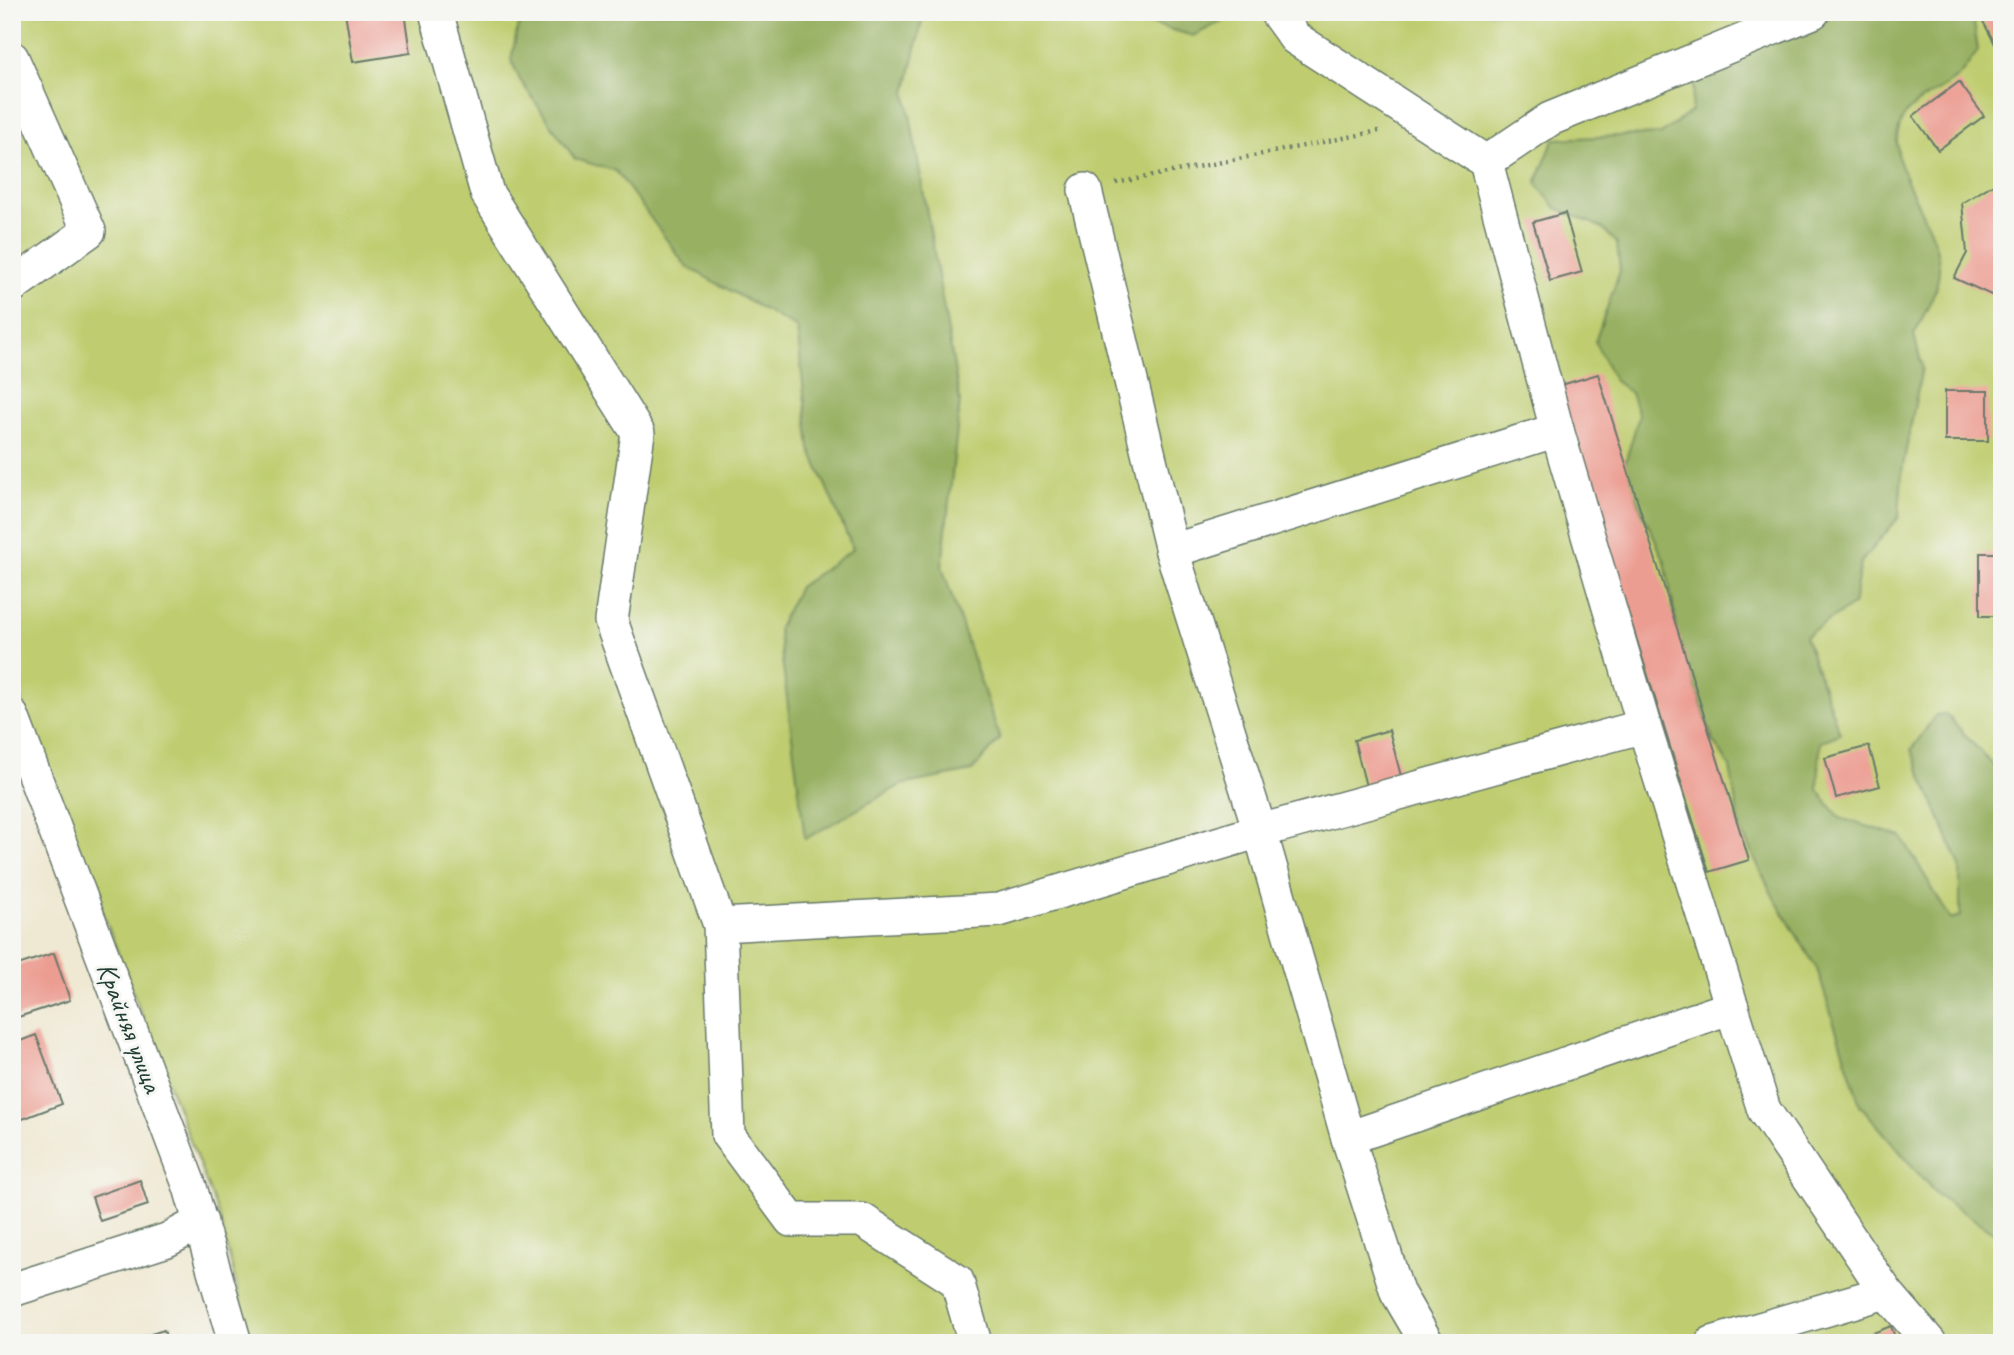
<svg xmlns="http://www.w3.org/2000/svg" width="2014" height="1355" font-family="Caveat,sans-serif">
<rect width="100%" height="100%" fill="#f6f6f2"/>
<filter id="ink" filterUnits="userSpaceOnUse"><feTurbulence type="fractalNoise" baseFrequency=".0143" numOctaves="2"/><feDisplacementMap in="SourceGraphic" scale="14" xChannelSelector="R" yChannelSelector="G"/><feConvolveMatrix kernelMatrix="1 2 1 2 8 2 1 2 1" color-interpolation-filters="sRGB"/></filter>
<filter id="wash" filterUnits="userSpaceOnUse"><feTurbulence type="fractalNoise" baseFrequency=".00686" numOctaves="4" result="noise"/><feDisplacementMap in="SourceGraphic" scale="28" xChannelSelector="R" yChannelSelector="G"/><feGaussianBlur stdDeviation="1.57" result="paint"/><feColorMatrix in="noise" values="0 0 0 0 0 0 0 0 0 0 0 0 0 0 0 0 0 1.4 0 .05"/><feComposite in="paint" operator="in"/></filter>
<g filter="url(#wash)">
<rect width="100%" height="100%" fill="#efe8d2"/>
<!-- green -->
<polygon fill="#bfcd6f" stroke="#6f8552" stroke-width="2" points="12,12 2002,12 2002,990 1936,1194 2002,1238 2002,1343 251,1343 219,1216 12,676"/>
<!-- forest -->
<g fill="#97b062" stroke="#5b764b" stroke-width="2">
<polygon points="521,12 924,12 906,93 960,401 942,567 1000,739 972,771 901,785 805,839 778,628 799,587 853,549 810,449 797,328 686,266 616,171 575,159 520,80 511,60"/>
<polygon points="1111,12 1240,12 1193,36"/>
<path d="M1813,12h157l3,4 5,35c-7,9 -13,19 -20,26 -15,13 -41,22 -52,37 -32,43 31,102 33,151 1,25 -15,48 -25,70l8,32 -20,104 -3,46 -38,45 -8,43 -48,31 35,98 -20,8 -2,48 22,28 62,19 49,83 9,-4v-50l-49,-116 25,-35 10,-1 56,61v463l-66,-44 -76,-89 -43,-136 -44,-73 -33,-67 -10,-62 -17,-27 -34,-100 -14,-78 -33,-73 -7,-26 14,-47 -8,-23 -17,-13 -19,-38 25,-71 -3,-28 -16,-16 -45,-19 -20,-25 18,-44 107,-5 30,-23 4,-40z"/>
</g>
<g id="blocks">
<!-- building -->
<g fill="#ec9d92">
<polygon points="345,12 405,12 411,53 353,62"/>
<polygon points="1978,12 2002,12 2002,57"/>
<polygon points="1959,82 1984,116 1938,150 1913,116"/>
<polygon points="2002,179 2002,300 1954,278 1967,253 1962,203"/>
<polygon points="1565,213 1582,272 1550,281 1533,222"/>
<polygon points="1598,374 1749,860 1709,872 1558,386"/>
<rect x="1945" y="391" width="43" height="50"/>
<rect x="1980" y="553" width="22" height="63"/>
<polygon points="1389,730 1402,780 1367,790 1354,740"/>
<polygon points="1869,746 1880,786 1836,798 1825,758"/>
<polygon points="54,953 70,1000 12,1019 12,967"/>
<polygon points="36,1035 62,1104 12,1123 12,1044"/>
<polygon points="140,1180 148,1205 100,1221 92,1197"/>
<polygon points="1891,1326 1897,1343 1868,1343 1865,1336"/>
<polygon points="164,1330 168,1343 125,1343 125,1342"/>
</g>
</g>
</g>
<g filter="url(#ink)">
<use href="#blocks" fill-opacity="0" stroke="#68796b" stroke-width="2"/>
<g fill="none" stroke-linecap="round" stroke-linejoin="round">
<!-- minor casing -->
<g stroke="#68796b" stroke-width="36">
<g id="minor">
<polyline points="436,12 487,193 638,433 611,621 720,925 728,1135 791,1220 862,1220 957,1281 975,1343"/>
<polyline points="1276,12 1295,38 1486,162 1557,430 1644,726 1764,1110 1886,1292 1930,1343"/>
<polyline points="12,58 89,231 12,286"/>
<polyline points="1486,162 1550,119 1813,12"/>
<polyline points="1085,190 1172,551 1260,831 1348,1138 1397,1292 1427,1343"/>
<polyline points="1172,551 1557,430"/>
<polyline points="12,716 190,1187 235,1343"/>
<polyline points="720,925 999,910 1260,831 1644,726"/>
<polyline points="1348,1138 1732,1007"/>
<polyline points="12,1290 167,1240 201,1222"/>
<polyline points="1712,1343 1886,1292"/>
</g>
</g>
<!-- path -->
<polyline stroke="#68796b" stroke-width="4.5" stroke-dasharray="2 5" stroke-linecap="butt" points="1116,183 1379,131"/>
<!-- minor -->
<use href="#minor" stroke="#fff" stroke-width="33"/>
</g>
</g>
<g text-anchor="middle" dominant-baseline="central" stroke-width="6" stroke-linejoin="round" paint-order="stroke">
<!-- street labels -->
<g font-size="28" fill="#1f3d34" stroke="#f6f6f2">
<text transform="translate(130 1027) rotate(69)">Крайняя улица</text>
</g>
</g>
<!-- margin -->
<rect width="2014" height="1355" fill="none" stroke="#f6f6f2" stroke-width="42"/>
</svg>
